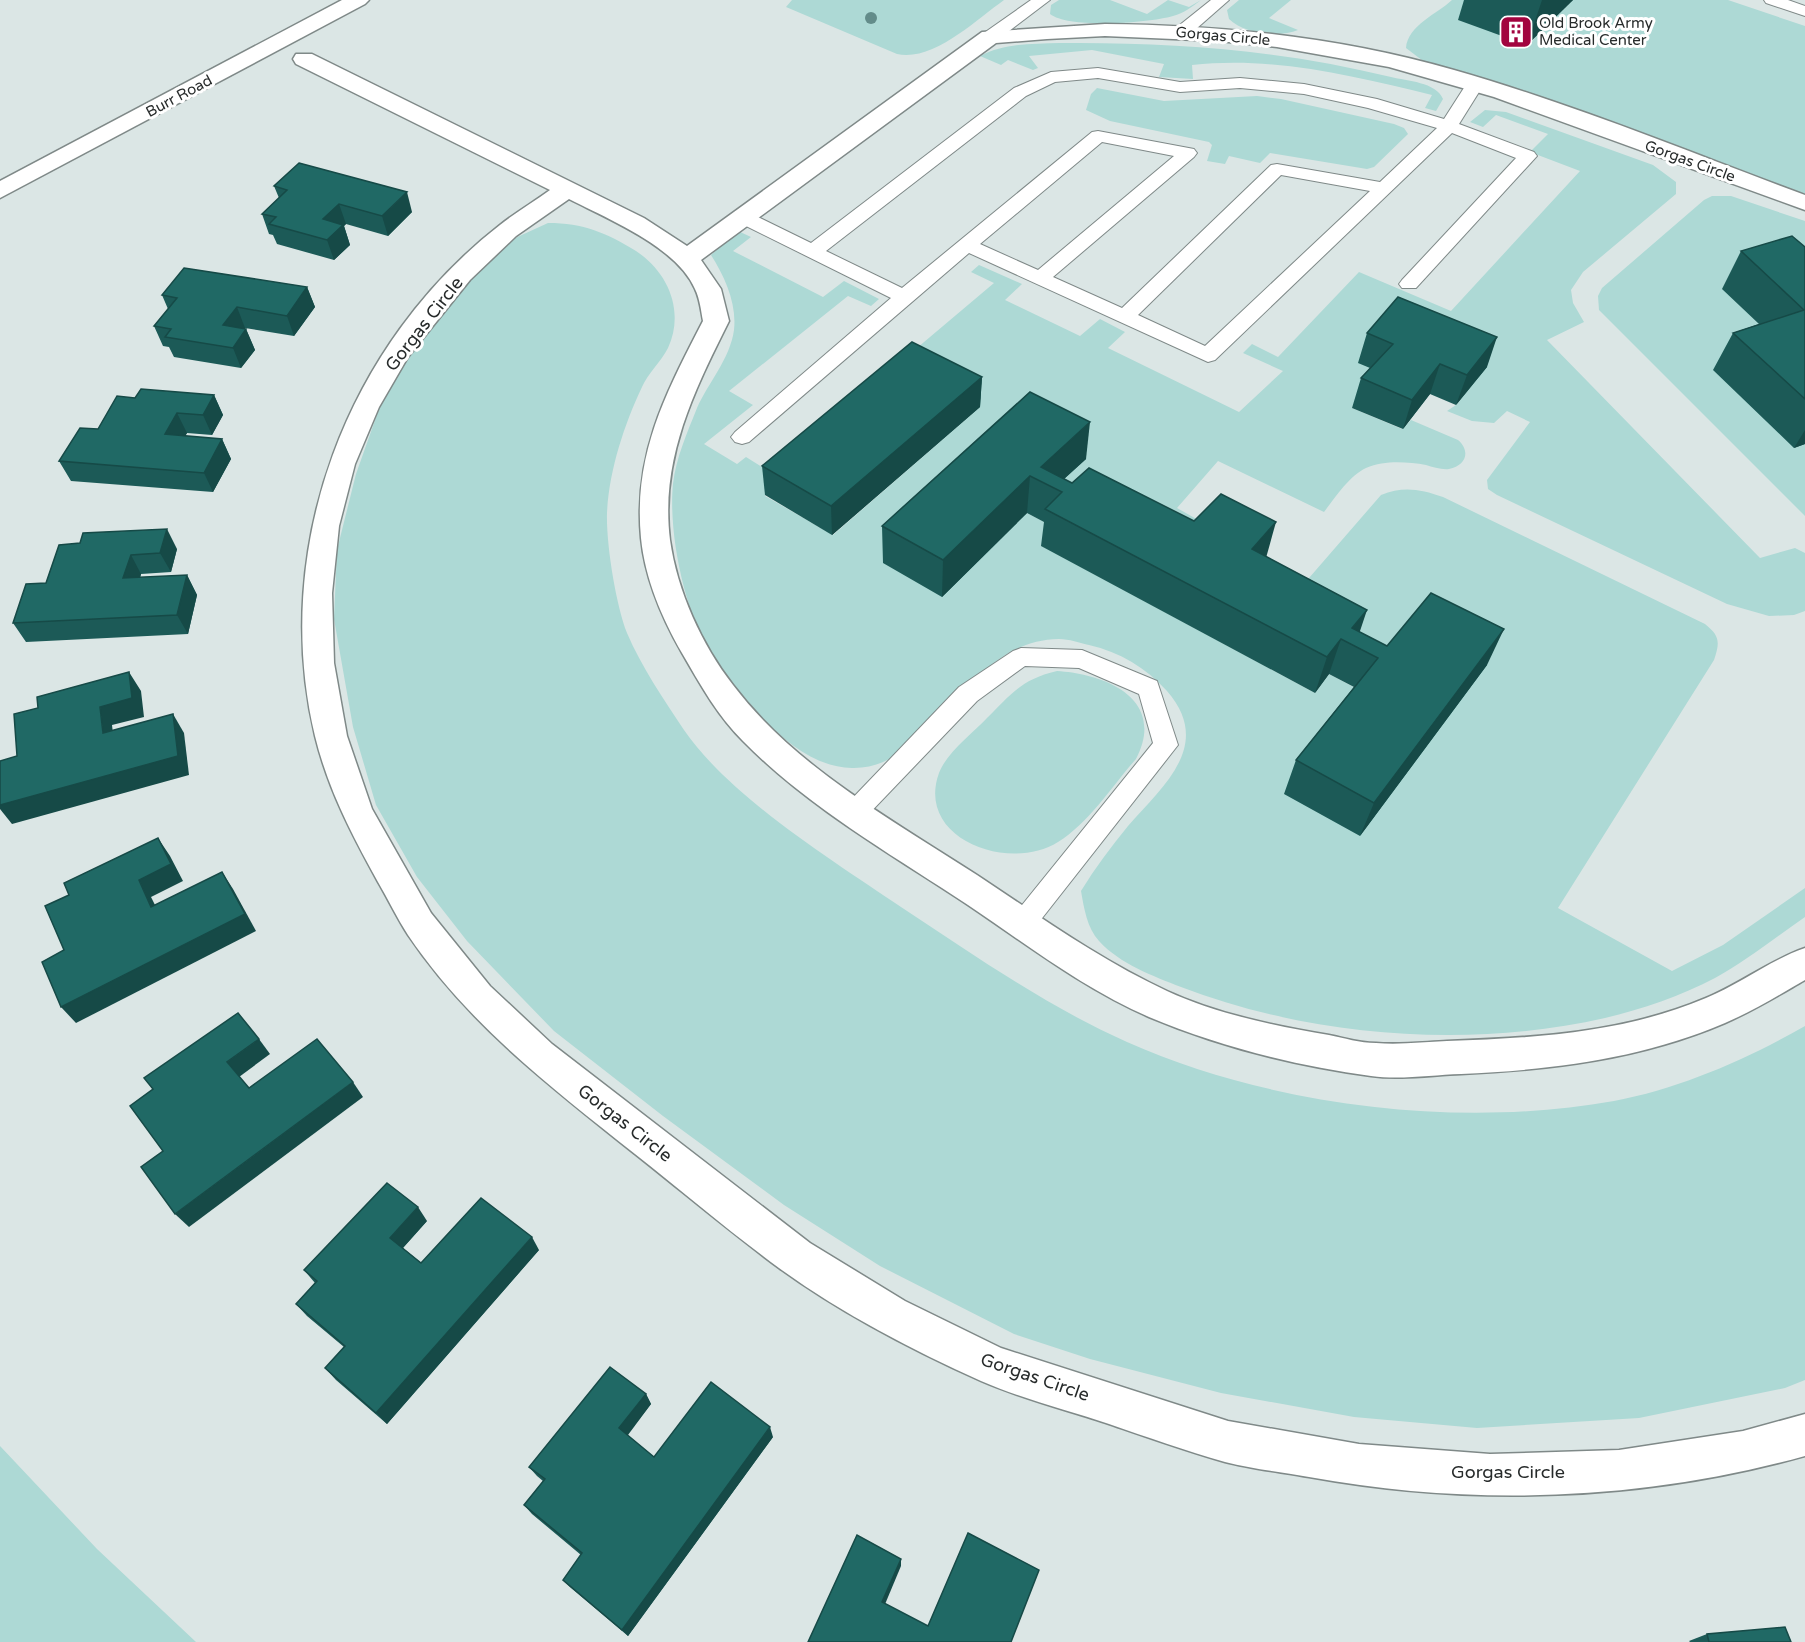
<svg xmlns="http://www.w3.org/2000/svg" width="1805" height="1642" font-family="'Varela Round',sans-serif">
<rect width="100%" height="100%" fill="#dbe6e5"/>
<!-- green -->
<g fill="#add9d5" fill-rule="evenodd">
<path d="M792,0h212c-28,20 -71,62 -107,54l-111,-47z"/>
<path d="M1059,0h51l37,14 21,-14 21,7 12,-7c-9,7 -17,13 -28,16 -24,7 -104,13 -123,-2l1,-9z"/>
<path d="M1239,0h52l-22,18 29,12c-19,8 -54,4 -69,-11l-2,-9z"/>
<path d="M1452,0h27l48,45 46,-45h155l77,26v169l-279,-103 -99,-28 -21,-16c2,-23 31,-34 46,-48z"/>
<path d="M1060,43c112,-1 222,7 331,34 16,4 45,5 52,22l-7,12 -11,-3 7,-13c-79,-19 -158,-39 -240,-30l1,14 -34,-2 5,-13 -72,-14 -63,6 9,12 -5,2 -25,-10 -7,5 -21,-9c25,-13 52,-12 80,-13z"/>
<polygon points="1097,88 1164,101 1257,96 1281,99 1394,124 1404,128 1408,134 1374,167 1367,169 1270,153 1260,163 1229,156 1225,164 1207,161 1212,145 1209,142 1110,121 1086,110 1091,94"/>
<path d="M1485,110l21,2 147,53 23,17v12l-93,78 -12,18 2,13 11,19 -37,18 213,218 35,-10 10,5v58l-11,4 -25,1 -42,-12 -230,-109 -9,-6 -1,-9 43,-58 -23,-11 -13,12 -22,-2 -25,-10 9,-6 30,-38 -102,7 -32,34 50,21 9,-9 47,20c13,11 8,26 -9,29 -7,1 -16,-2 -23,-4 -19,-3 -41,-5 -60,3 -17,8 -31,30 -42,44l-106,-51 -41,47 23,13 -30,28 -143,-36 31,16 -16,17 273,147 14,-19 36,19 8,-11 -90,-74 98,-113c22,-9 39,-6 62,2l262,127c15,12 15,18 9,36l-156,248 114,63 51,-26 82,-57v29c-29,20 -59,44 -90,61 -34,18 -73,31 -110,40 -136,31 -294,19 -424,-31 -28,-11 -61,-23 -82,-46 -12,-13 -15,-33 -18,-50 14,-23 30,-44 47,-65 35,-40 86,-81 39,-135 -21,-23 -47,-39 -78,-46 -9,-2 -20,-6 -30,-6 -95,1 -125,131 -207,129 -58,-1 -108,-68 -139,-112 -28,-40 -45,-123 -40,-172 3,-26 14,-51 24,-76 11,-25 33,-49 37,-78 3,-26 -9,-53 -23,-75l27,-24 13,6 -18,14 90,46 21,-16 35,18 -8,7 -23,-10 -119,95 24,14 -49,39 33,20 9,-7 24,15 224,-189 -23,-11 8,-7 43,19 -17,16 75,36 20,-17 25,13 -17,16 131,64 44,-41 -40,-18 9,-9 26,13 81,-85 92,39 129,-140 -50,-19 18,-18 -52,-19 -13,12 -13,-5zM980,407l-147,128 -68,-39v-1z"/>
<polygon points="1712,196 1731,196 1805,221 1805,302 1783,348 1805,444 1805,516 1599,310 1598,296 1602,288 1704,200"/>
<path d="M548,223c35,0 59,10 88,28 32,21 49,60 32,97 -7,14 -20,25 -26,39 -18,38 -33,84 -35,126 -1,31 9,92 20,120 14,33 37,67 57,97 46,67 149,131 217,177 73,48 145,99 226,135 144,64 331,87 487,59 67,-13 131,-41 191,-75v354l-20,8 -146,30 -162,10 -123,-11 -133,-24 -131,-34 -76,-25 -134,-68 -96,-61 -121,-89 -109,-85 -87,-90 -50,-64 -41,-72 -23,-78 -19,-108 3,-69 19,-76 23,-65 33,-58 41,-54 60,-58z"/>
<path d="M1057,671c49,3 110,28 79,88 -24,27 -47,64 -78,83 -49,31 -143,-3 -119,-69 8,-21 33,-39 48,-55 24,-24 35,-39 70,-47z"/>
<polygon points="0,1446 97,1549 196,1642 0,1642"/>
</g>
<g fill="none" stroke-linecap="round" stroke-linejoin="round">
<!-- lane casing -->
<g stroke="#7f8988" stroke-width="2">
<g id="lane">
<polygon points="1031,0 1050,0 996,41 984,41 982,37 984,33"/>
<polygon points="1211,0 1229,0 1188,36 1176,36 1174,32 1176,28"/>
<polygon points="1764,0 1788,0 1805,6 1805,16 1766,3"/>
<path d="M1098,68l82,14 60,-4 64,6 73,15 67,20 25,-39 6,-1 9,5 -25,40 75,28 3,4 -121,132h-14l-3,-4 3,-4 114,-122 -64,-25 -237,227 -7,2 -239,-109 -220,189 -7,2 -7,-2 -4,-5 4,-5 156,-134 -155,-77 -2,-4 2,-4h14l61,30 203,-155 37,-16zM1098,78l82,14 60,-4 64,6 64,14 69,20 -57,54 -103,-18 -6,1 -149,143 -69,-31 141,-120 3,-4 -3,-4 -96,-18 -6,1 -190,156 -76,-37 200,-155 29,-14zM1102,142l72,14 -136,114 -58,-26zM1281,175l89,16 -165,155 -67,-31z"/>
<polygon points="1021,648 1082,650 1157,681 1178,745 1032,931 1023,934 1014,931 1010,923 1014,915 1153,743 1139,694 1079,668 1025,666 977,701 863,820 854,823 845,820 841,813 845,806 959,687 1013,651"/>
</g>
</g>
<!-- street casing -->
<g stroke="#7f8988" stroke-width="3">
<path id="street" d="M1105,24c118,1 235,13 349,46 119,34 235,82 351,125v15l-311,-113 -105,-30 -112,-20 -58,-6 -114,-5 -58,3 -51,4 -295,217 20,29 8,32c-35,70 -69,138 -59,219 7,51 32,105 63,145 62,82 159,135 244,190 62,41 123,85 190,116 50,23 108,35 162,44 15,3 31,8 47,8 23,2 48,-1 71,-2 87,-3 177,-8 259,-43 34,-14 64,-38 99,-50v32c-26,15 -52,31 -80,43 -84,36 -174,47 -264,51 -29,1 -61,6 -90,2 -75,-10 -153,-30 -222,-59 -65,-28 -123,-73 -181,-112 -77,-51 -160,-98 -225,-164 -26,-26 -43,-57 -61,-88 -20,-35 -37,-74 -41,-115 -8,-84 25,-145 62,-217 -2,-10 -3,-22 -8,-32 -18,-42 -87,-70 -126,-90l-53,37 -46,44 -62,77 -29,50 -24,57 -16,62 -7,67 2,70 13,73 25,73 59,104 59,73 62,58 258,199 95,58 96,47 227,73 131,23 131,10 129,-4 124,-19 62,-17v42c-162,45 -331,51 -496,21 -28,-5 -57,-8 -84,-15 -39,-11 -78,-25 -116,-38 -42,-14 -87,-25 -128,-43 -69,-31 -140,-68 -202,-113 -49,-36 -96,-76 -144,-114 -83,-66 -167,-130 -227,-219 -11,-17 -20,-36 -30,-53 -26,-47 -50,-93 -63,-146 -45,-189 32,-392 185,-511 16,-13 34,-23 50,-35l-254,-126 -3,-5 3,-5h16l332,164 43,28 295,-214z"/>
</g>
<!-- secondary casing -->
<g stroke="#7f8988" stroke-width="3">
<polygon id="secondary" points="342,0 369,0 365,4 0,198 0,181"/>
</g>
<!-- lane -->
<use href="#lane" fill="#fff" fill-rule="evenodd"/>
<!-- street -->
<use href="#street" fill="#fff" fill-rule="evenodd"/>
<!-- secondary -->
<use href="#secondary" fill="#fff" fill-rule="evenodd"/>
</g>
<!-- trees -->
<circle fill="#638c8a" cx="871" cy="18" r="6"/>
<!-- wall -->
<g fill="#1c5a57">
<polygon points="1464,0 1573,0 1527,45 1458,20"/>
<polygon points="274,186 412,212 388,236 346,224 344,226 350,245 334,260 277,244 273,235 269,234 262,214 279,198"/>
<polygon points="1805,247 1805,444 1794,448 1713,370 1733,333 1759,324 1722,289 1741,251"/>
<polygon points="307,287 315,307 294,336 245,328 244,329 246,329 255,350 241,368 174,357 169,347 163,346 154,326 168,309 162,295"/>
<polygon points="1367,333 1487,367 1456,405 1430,394 1403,429 1352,408 1361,378 1370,368 1358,363"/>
<polygon points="982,377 980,407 832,535 765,495 762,466"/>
<polygon points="1030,392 1086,459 1064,479 1072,483 1266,557 1359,632 1387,646 1487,665 1360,836 1284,794 1296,760 1354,687 1329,674 1315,693 1041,546 1044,522 1027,513 942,597 883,563 882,526"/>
<polygon points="214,395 223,415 212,435 187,433 185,436 222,439 231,459 213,492 71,481 59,461 135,398"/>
<polygon points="59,545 177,549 171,572 141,574 140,578 187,575 197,595 188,634 26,642 13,623 46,583"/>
<polygon points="427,1221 403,1248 421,1263 539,1250 387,1424 336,1380 325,1368 344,1347 307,1316 296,1304 315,1283 304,1270"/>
<polygon points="646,1394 651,1404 627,1435 654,1457 773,1437 628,1636 570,1587 563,1580 581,1555 532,1514 524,1505 543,1481 537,1476 529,1467"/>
<polygon points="1707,1634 1791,1642 1690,1642 1689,1641"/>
</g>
<!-- shaded-wall -->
<g fill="#164a47">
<polygon points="1542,0 1573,0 1527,45"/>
<polygon points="407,192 412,212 388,236 382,216"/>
<polygon points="339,204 346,224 344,226 350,245 334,260 327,240 323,219"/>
<polygon points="307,287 315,307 294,336 287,316"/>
<polygon points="237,307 245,328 231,346 223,325"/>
<polygon points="246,329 255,350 241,368 233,348"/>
<polygon points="1497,337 1487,367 1456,405 1467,375"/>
<polygon points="1440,364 1430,394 1403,429 1412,400"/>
<polygon points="982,377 980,407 832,535 831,506"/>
<polygon points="214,395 223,415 212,435 203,415"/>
<polygon points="177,413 187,433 175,454 165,434"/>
<polygon points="1090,422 1086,459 1054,488 1041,467"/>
<polygon points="1805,430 1805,444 1794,448"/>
<polygon points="222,439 231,459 213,492 204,473"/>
<polygon points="1030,476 1027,513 942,597 943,560"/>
<polygon points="1276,522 1266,558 1252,549"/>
<polygon points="167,529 177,549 171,572 160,553"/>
<polygon points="131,555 141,574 134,598 123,578"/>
<polygon points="187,575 197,595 188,634 177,615"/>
<polygon points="1367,610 1355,646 1352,628"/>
<polygon points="1504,629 1487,665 1360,836 1374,803"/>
<polygon points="1341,639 1329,674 1315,693 1327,657"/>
<polygon points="129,672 141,691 144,717 112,725 115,751 103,733 100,707"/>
<polygon points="173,714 184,733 189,775 12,824 0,809 0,805"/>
<polygon points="158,838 170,856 183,881 151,897 164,923 151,907 139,880"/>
<polygon points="222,872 233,889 256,931 76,1023 61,1007"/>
<polygon points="259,1039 270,1054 239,1077 227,1062"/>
<polygon points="353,1082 363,1097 189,1227 175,1214"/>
<polygon points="418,1207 427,1221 400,1251 390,1238"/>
<polygon points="532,1237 539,1250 387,1424 376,1413"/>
<polygon points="646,1394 651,1404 625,1439 619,1428"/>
<polygon points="770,1427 773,1437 628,1636 622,1630"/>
<polygon points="901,1559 901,1566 883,1609 882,1602"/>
</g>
<!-- building -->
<g fill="#206965" stroke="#164a47" stroke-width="1.5">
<polygon points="299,163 407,192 382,216 339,204 323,219 343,225 327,240 269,224 276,217 262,214 287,190 274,186"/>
<polygon points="1792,236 1805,247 1805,399 1733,333 1804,310 1741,251"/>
<polygon points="184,268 307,287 287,316 237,307 223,325 246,329 233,348 165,337 171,329 154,326 177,298 162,295"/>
<polygon points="1398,297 1497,337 1467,375 1440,364 1412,400 1361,378 1393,344 1367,333"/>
<polygon points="912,342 982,377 831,506 762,466"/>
<polygon points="141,389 214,395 203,415 177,413 165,434 222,439 204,473 59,461 80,428 98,429 117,396 135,398"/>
<polygon points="1030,392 1090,422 1041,467 1072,483 1089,468 1194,521 1221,494 1276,522 1252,549 1367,610 1352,628 1387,646 1431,593 1504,629 1374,803 1296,760 1378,658 1341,639 1327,657 1045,509 1062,492 1030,476 943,560 882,526"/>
<polygon points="167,529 160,553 131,555 123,578 187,575 177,615 13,623 26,584 46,583 59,545 80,543 83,533"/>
<polygon points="129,672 132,698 100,707 103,733 173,714 178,756 0,805 0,761 17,756 14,714 38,708 37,697"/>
<polygon points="158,838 171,864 139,880 151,907 222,872 245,914 61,1007 42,962 64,950 45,906 69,895 64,883"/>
<polygon points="238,1013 259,1039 227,1062 249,1088 317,1039 353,1082 175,1214 141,1167 163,1151 130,1106 153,1089 144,1078"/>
<polygon points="387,1183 418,1207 390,1238 421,1263 481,1198 532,1237 376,1413 325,1368 345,1346 296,1304 317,1281 304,1270"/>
<polygon points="610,1367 646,1394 619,1428 654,1457 711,1382 770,1427 622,1630 563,1580 582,1553 524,1505 545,1479 529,1467"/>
<polygon points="968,1533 1039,1570 1011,1642 808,1642 857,1535 901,1559 882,1602 928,1626"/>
<polygon points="1785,1627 1791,1642 1709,1642 1707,1634"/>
</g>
<!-- icons -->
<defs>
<g id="building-square" transform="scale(1.725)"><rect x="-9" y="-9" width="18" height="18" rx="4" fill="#a2043f" stroke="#fff"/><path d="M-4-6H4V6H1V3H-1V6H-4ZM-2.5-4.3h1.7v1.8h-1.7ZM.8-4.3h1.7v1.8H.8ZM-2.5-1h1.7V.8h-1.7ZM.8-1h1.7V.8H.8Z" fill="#fff"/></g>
</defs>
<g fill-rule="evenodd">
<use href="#building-square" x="1516" y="32"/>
</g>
<g text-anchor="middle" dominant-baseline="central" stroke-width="6" stroke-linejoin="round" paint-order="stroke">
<!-- far-poi labels -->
<g font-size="15" fill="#272b2b" stroke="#fff" text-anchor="start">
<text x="1539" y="23">Old Brook Army<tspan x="1539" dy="17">Medical Center</tspan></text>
</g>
<!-- far-street labels -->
<g font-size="15" fill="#272b2b" stroke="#fff">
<text transform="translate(1223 36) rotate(5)">Gorgas Circle</text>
<text transform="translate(179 96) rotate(-28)">Burr Road</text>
<text transform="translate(1690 161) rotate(20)">Gorgas Circle</text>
</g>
<!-- street labels -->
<g font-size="18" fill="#272b2b" stroke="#fff">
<text transform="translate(424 324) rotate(-52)">Gorgas Circle</text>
<text transform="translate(625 1123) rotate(38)">Gorgas Circle</text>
<text transform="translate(1035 1377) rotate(19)">Gorgas Circle</text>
<text x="1508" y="1472">Gorgas Circle</text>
</g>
</g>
</svg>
